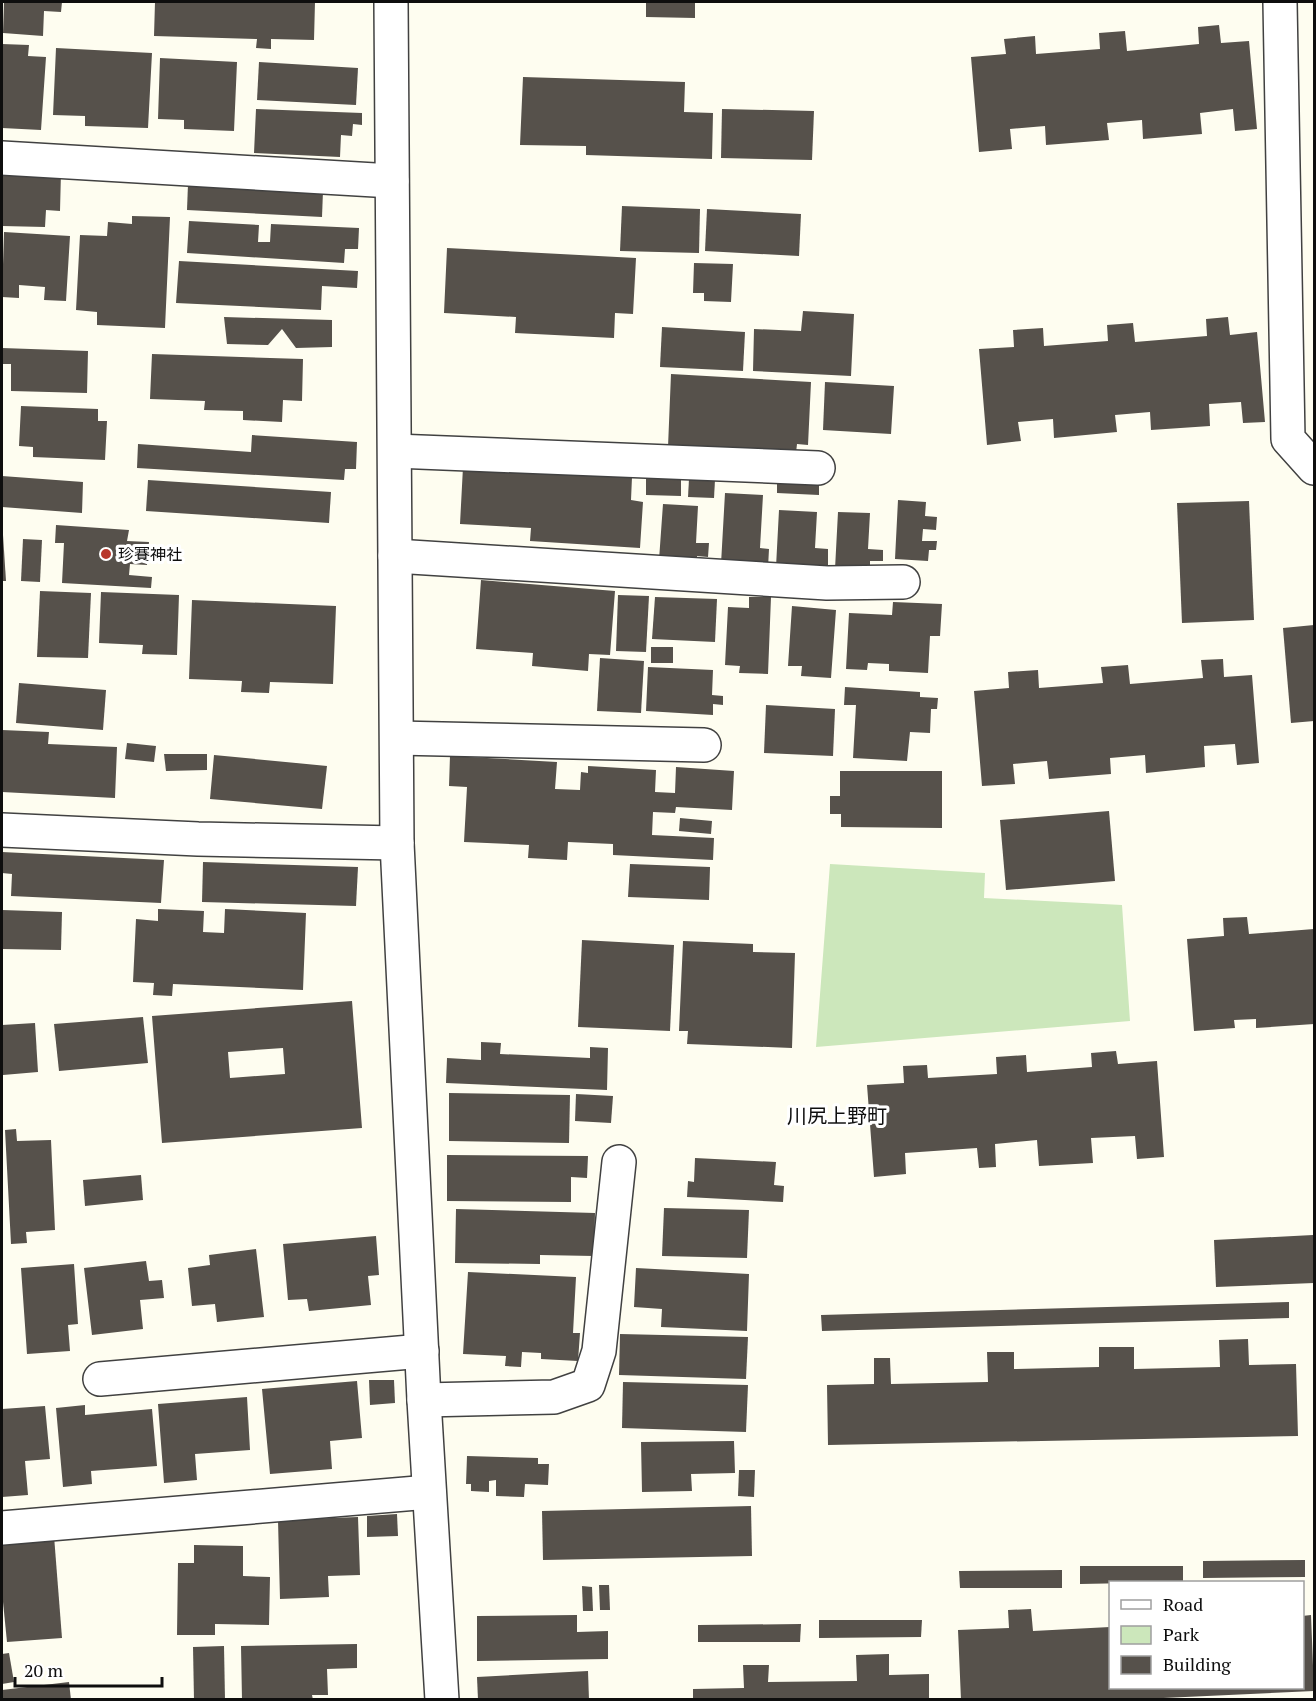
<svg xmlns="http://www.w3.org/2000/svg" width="1316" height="1701" font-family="'PT Serif','Noto Sans JP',serif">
<rect width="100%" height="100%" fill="#fefdf0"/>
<!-- green -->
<polygon fill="#cce7bb" points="830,864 985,873 984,898 1122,905 1130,1021 816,1047"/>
<!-- building -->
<g fill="#56514b" fill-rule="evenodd">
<polygon points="4,2 62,2 61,12 44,11 43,36 3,33"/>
<polygon points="155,2 315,2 314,40 271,39 271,49 256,48 257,39 154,36"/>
<polygon points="646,2 695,2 695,18 646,17"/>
<polygon points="1219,25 1221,43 1249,41 1257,129 1235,131 1233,109 1200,113 1202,134 1143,139 1142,120 1107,123 1109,140 1046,145 1045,126 1010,129 1012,149 979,152 971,57 1006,54 1004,39 1035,36 1036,54 1100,49 1099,33 1125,31 1127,51 1199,44 1198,27"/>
<polygon points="2,44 29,45 28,56 46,57 41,130 2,128"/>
<polygon points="56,48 152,53 148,128 85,126 85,116 53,115"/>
<polygon points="160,58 237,62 234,131 184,129 184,120 158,119"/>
<polygon points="259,62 358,68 356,105 257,100"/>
<polygon points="523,77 685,82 684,112 713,113 712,159 586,155 586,146 520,145"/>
<polygon points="256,109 362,113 362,125 353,124 352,136 341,135 340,157 254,153"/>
<polygon points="722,109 814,111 812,160 721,158"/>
<polygon points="2,169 61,172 60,211 46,210 45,227 2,226"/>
<polygon points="188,184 323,191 322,217 187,210"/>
<polygon points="622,206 700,209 699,253 620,251"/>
<polygon points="707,209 801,214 799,256 705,251"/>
<polygon points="132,216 170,217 165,328 97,325 97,312 76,310 80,235 107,236 108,222 132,224"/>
<polygon points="189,221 259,225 258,242 270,242 271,224 359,228 358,249 345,249 344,263 187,253"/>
<polygon points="4,232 70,236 66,301 44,300 45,287 19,285 19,298 2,297"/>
<polygon points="447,248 636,258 633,314 615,313 614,338 515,333 516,317 444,313"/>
<polygon points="179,261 358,271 357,288 322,286 321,310 176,303"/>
<polygon points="694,263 733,264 731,302 704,301 704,293 693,293"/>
<polygon points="803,311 854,314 851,376 753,371 754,329 801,331"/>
<polygon points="224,317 332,320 332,347 296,348 282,329 268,345 227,344"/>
<polygon points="1228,317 1230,335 1257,332 1265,422 1243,423 1241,402 1209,404 1210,426 1151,430 1150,412 1115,415 1117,432 1054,438 1053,419 1018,422 1021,441 987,445 979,349 1014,347 1013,330 1043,328 1044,346 1108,341 1107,325 1133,323 1135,342 1207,336 1206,319"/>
<polygon points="662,327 745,332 743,371 660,367"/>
<polygon points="2,348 88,351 87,393 11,391 11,364 2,364"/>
<polygon points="152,354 303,359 302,401 283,400 282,422 243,420 243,411 204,410 205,401 150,399"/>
<polygon points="671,374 811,382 808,445 797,444 796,453 668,447"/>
<polygon points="825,382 894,386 891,434 823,430"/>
<polygon points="21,406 98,409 98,421 107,421 105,460 33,457 33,447 19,446"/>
<polygon points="252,435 357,442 356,469 345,469 344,480 137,468 138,444 251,452"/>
<polygon points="463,467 632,477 631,500 643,502 640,548 530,541 531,528 460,524"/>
<polygon points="646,473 681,474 681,496 646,495"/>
<polygon points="2,476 83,482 82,513 2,507"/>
<polygon points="689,479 715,480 714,498 688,497"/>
<polygon points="148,480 331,492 329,523 146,511"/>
<polygon points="777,481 819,483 819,495 777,493"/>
<polygon points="725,493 763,495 760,548 769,549 768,568 721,564"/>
<polygon points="898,500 926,502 925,516 937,517 936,530 923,529 922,541 937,541 936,550 929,550 928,561 895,559"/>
<polygon points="1249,501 1254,620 1182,623 1177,503"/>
<polygon points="663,504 698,506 696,543 709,543 708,557 697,556 697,562 659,560"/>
<polygon points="779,510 817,512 815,548 828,549 828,565 817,565 817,569 776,567"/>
<polygon points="838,512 870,513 868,549 883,550 883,561 870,561 870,571 835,569"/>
<polygon points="2,520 6,581 2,581"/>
<polygon points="56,525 129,530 127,541 149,542 147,565 130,564 129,575 152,577 151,588 62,583 64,543 55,543"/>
<polygon points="23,539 42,540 40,582 21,581"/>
<polygon points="481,580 615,591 610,655 589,654 588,671 532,666 533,653 476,649"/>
<polygon points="40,591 91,593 88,658 37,657"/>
<polygon points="101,592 179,595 177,655 142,654 143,645 99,643"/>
<polygon points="618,595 649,596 646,652 616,651"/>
<polygon points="655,597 717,599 715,642 652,639"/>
<polygon points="749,597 771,597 768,674 739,673 740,666 725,665 728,607 749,608"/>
<polygon points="192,600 336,606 333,684 270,682 269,693 241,692 242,681 189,679"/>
<polygon points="893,602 942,604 940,636 930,636 928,673 889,671 889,664 868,663 867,670 846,669 849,613 892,615"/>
<polygon points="792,606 836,610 831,678 801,676 802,666 788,666"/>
<polygon points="1314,625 1314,721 1291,723 1283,628"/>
<rect x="651" y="647" width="22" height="16"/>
<polygon points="600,658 644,661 641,713 597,711"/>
<polygon points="1223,659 1224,677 1252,675 1259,763 1237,765 1235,744 1204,746 1205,767 1146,773 1145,755 1110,758 1111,774 1049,779 1047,761 1013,764 1015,784 982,786 974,691 1009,688 1008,672 1038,670 1039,688 1103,683 1101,667 1128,665 1130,684 1203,678 1201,660"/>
<polygon points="648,667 713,670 712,695 723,696 723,705 713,704 713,715 646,711"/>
<polygon points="19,683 106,690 103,730 16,723"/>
<polygon points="845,687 920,692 920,697 938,698 937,709 931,709 930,733 910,732 907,761 853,758 856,705 844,705"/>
<polygon points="766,705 835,709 833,756 764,753"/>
<polygon points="2,730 49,732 48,744 117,747 115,798 2,792"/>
<polygon points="127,743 156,746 154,762 125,759"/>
<polygon points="164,754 207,754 207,770 166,771"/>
<polygon points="214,755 327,766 322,809 210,799"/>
<polygon points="450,756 557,762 555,789 580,790 581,772 588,773 588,766 656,770 655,792 675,793 676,767 734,771 732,810 676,807 675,813 653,812 652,835 714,838 713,860 613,855 613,844 568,842 567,860 528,858 529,845 464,842 467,787 449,786"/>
<polygon points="840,771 942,771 942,828 841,827 841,814 830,814 830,796 840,796"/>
<polygon points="1109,811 1115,881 1006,890 1000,820"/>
<polygon points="680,818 712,821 711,834 679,831"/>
<polygon points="2,852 164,860 161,903 11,896 12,874 2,873"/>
<polygon points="203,862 358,867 356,906 202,902"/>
<polygon points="630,864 710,867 709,900 628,897"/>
<polygon points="158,909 204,911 203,932 224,933 225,909 306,913 303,990 173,984 172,996 153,995 154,983 133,982 136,919 158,921"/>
<polygon points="2,910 62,912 61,950 2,949"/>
<polygon points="1247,917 1249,934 1314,929 1314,1024 1256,1028 1256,1019 1234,1020 1235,1028 1194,1031 1187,939 1224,936 1223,918"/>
<polygon points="582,940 674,945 670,1031 578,1027"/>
<polygon points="683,941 753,944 753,952 795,953 792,1048 687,1044 688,1031 679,1031"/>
<path d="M352,1001l10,127 -200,15 -10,-127zM283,1048l2,26 -55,4 -2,-26z"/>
<polygon points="143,1017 148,1063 59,1071 54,1024"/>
<polygon points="35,1023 38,1072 3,1075 2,1025"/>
<polygon points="481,1042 501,1043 500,1054 590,1058 590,1047 608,1048 607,1090 446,1083 447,1058 481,1060"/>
<polygon points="1116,1051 1118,1064 1157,1061 1164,1157 1137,1159 1135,1136 1091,1138 1093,1163 1039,1166 1037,1140 995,1144 996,1167 979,1168 977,1148 905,1153 906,1174 874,1177 867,1085 904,1083 903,1066 927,1065 928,1078 997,1074 996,1057 1026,1055 1027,1072 1092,1067 1091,1053"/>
<polygon points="449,1093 570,1095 569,1143 449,1141"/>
<polygon points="576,1094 613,1096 611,1123 575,1121"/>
<polygon points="16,1129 17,1141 51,1140 55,1230 26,1232 27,1243 11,1244 5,1130"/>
<polygon points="447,1155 588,1156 587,1178 571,1177 571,1202 447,1201"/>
<polygon points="695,1158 776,1162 774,1185 784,1186 783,1202 687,1197 688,1181 694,1182"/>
<polygon points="141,1175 143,1200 85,1206 83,1180"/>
<polygon points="664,1208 749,1210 747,1258 662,1256"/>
<polygon points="456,1209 595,1213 594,1256 540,1255 540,1264 455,1263"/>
<polygon points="1313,1235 1314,1283 1216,1287 1214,1240"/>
<polygon points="376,1236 379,1275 368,1276 371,1305 309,1311 307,1299 288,1300 283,1244"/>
<polygon points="256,1249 264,1317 217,1322 215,1304 192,1306 188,1268 210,1265 209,1255"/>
<polygon points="146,1261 149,1281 162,1280 164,1298 140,1300 143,1329 92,1335 84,1268"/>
<polygon points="74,1264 78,1324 68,1325 70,1351 27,1354 21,1268"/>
<polygon points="636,1268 749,1274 747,1331 661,1327 662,1309 634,1307"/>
<polygon points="468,1272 576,1277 573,1333 580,1333 578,1361 541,1359 541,1353 522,1352 521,1367 505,1366 506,1356 463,1354"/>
<polygon points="1289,1302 1289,1318 822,1331 821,1315"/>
<polygon points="620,1334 748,1337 746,1379 619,1375"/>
<polygon points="1248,1339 1249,1365 1296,1364 1298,1436 828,1445 827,1385 874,1384 874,1358 890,1358 891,1384 988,1382 987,1352 1014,1352 1014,1369 1099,1367 1099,1347 1134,1347 1134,1369 1220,1367 1219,1340"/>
<polygon points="369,1380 394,1380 395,1403 370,1405"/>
<polygon points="357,1381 362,1438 330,1441 332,1469 270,1474 262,1389"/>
<polygon points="623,1382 748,1385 746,1432 622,1428"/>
<polygon points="247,1397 250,1450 195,1454 197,1480 164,1483 158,1404"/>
<polygon points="85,1405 85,1415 152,1409 157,1466 91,1471 92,1484 63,1487 56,1408"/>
<polygon points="45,1406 50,1459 25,1461 28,1495 2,1497 2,1409"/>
<polygon points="734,1441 735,1473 691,1474 692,1491 642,1492 641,1442"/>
<polygon points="467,1456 538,1458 538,1464 549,1464 548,1485 525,1484 524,1497 496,1496 496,1480 489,1481 489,1492 471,1491 471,1484 466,1484"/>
<polygon points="739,1470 755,1470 754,1497 738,1496"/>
<polygon points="751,1506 752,1556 543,1560 542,1511"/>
<polygon points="397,1514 398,1536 367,1537 367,1516"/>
<polygon points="358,1517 360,1575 328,1576 329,1597 280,1599 278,1520"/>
<polygon points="54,1536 62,1638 7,1642 2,1592 2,1540"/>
<polygon points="194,1545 243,1546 243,1576 270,1577 269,1625 215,1624 215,1635 177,1635 178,1563 194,1563"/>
<polygon points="1305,1560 1305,1577 1203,1578 1203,1561"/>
<polygon points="1080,1566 1183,1566 1183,1582 1080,1584"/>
<polygon points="1062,1570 1062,1588 960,1588 959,1571"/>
<polygon points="599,1585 609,1585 610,1610 600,1610"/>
<polygon points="582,1586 592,1587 593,1611 583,1611"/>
<polygon points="1031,1609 1033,1631 1110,1627 1110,1688 1302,1688 1302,1616 1311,1615 1314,1691 1120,1700 961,1700 958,1630 1009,1628 1008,1610"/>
<polygon points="577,1615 577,1632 608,1631 608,1659 477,1661 477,1616"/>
<polygon points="819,1620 922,1620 921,1637 819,1638"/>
<polygon points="801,1624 800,1642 698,1642 698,1625"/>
<polygon points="357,1644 357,1668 327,1669 328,1695 312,1695 313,1700 242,1700 241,1646"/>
<polygon points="224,1646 225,1700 194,1700 193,1647"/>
<polygon points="9,1653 14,1682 2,1684 2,1654"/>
<polygon points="889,1654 889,1675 929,1674 929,1700 693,1700 693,1689 744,1688 743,1665 769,1665 768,1682 857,1681 856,1655"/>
<polygon points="588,1671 589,1700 478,1700 477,1677"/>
<polygon points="69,1682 71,1700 2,1700 2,1690"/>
</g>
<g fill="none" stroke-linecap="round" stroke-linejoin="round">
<!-- street casing -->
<g stroke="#414141" stroke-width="36">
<g id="street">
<polyline points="391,2 397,843 424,1400 442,1700"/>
<polyline points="1280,2 1288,439 1314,468"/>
<polyline points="2,158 392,181"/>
<polyline points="395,451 818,468"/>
<polyline points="395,556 827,583 903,582"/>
<polyline points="397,738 704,745"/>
<polyline points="2,830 198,839 397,843"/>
<polyline points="100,1379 422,1351"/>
<polyline points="424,1400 554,1397 588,1385 599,1351 619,1162"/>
<polyline points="2,1528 429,1492"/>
</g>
</g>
<!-- street -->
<use href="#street" stroke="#fff" stroke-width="33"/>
</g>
<!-- markers -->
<circle fill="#b8382c" stroke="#fff" stroke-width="2" cx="106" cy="554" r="6"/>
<g text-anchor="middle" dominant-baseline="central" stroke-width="6" stroke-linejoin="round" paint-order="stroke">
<!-- poi labels -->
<g font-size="16" fill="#0e0e0e" stroke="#fff" text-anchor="start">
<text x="118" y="554">珍賽神社</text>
</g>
<!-- quarter labels -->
<g font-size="20" fill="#0e0e0e" stroke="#fff">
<text x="837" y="1115">川尻上野町</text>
</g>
</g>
<!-- border -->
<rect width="1316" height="1701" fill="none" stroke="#0e0e0e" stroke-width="6"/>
<!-- legend -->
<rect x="1109" y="1581" width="195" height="108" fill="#ffffff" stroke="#9f9f9f" stroke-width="1.5"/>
<rect x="1121" y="1600" width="30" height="9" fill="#ffffff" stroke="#9f9f9f" stroke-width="1.5"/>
<text x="1163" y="1611" font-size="18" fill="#0e0e0e">Road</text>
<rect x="1121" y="1626" width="30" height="18" fill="#cce7bb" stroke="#9f9f9f" stroke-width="1.5"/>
<text x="1163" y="1641" font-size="18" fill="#0e0e0e">Park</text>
<rect x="1121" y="1656" width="30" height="18" fill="#56514b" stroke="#9f9f9f" stroke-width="1.5"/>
<text x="1163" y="1671" font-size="18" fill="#0e0e0e">Building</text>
<!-- scale -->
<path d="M15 1677v9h147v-9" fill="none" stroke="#0e0e0e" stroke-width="3"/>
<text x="24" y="1677" font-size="18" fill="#0e0e0e" stroke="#ffffff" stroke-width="4.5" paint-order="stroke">20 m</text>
</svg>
